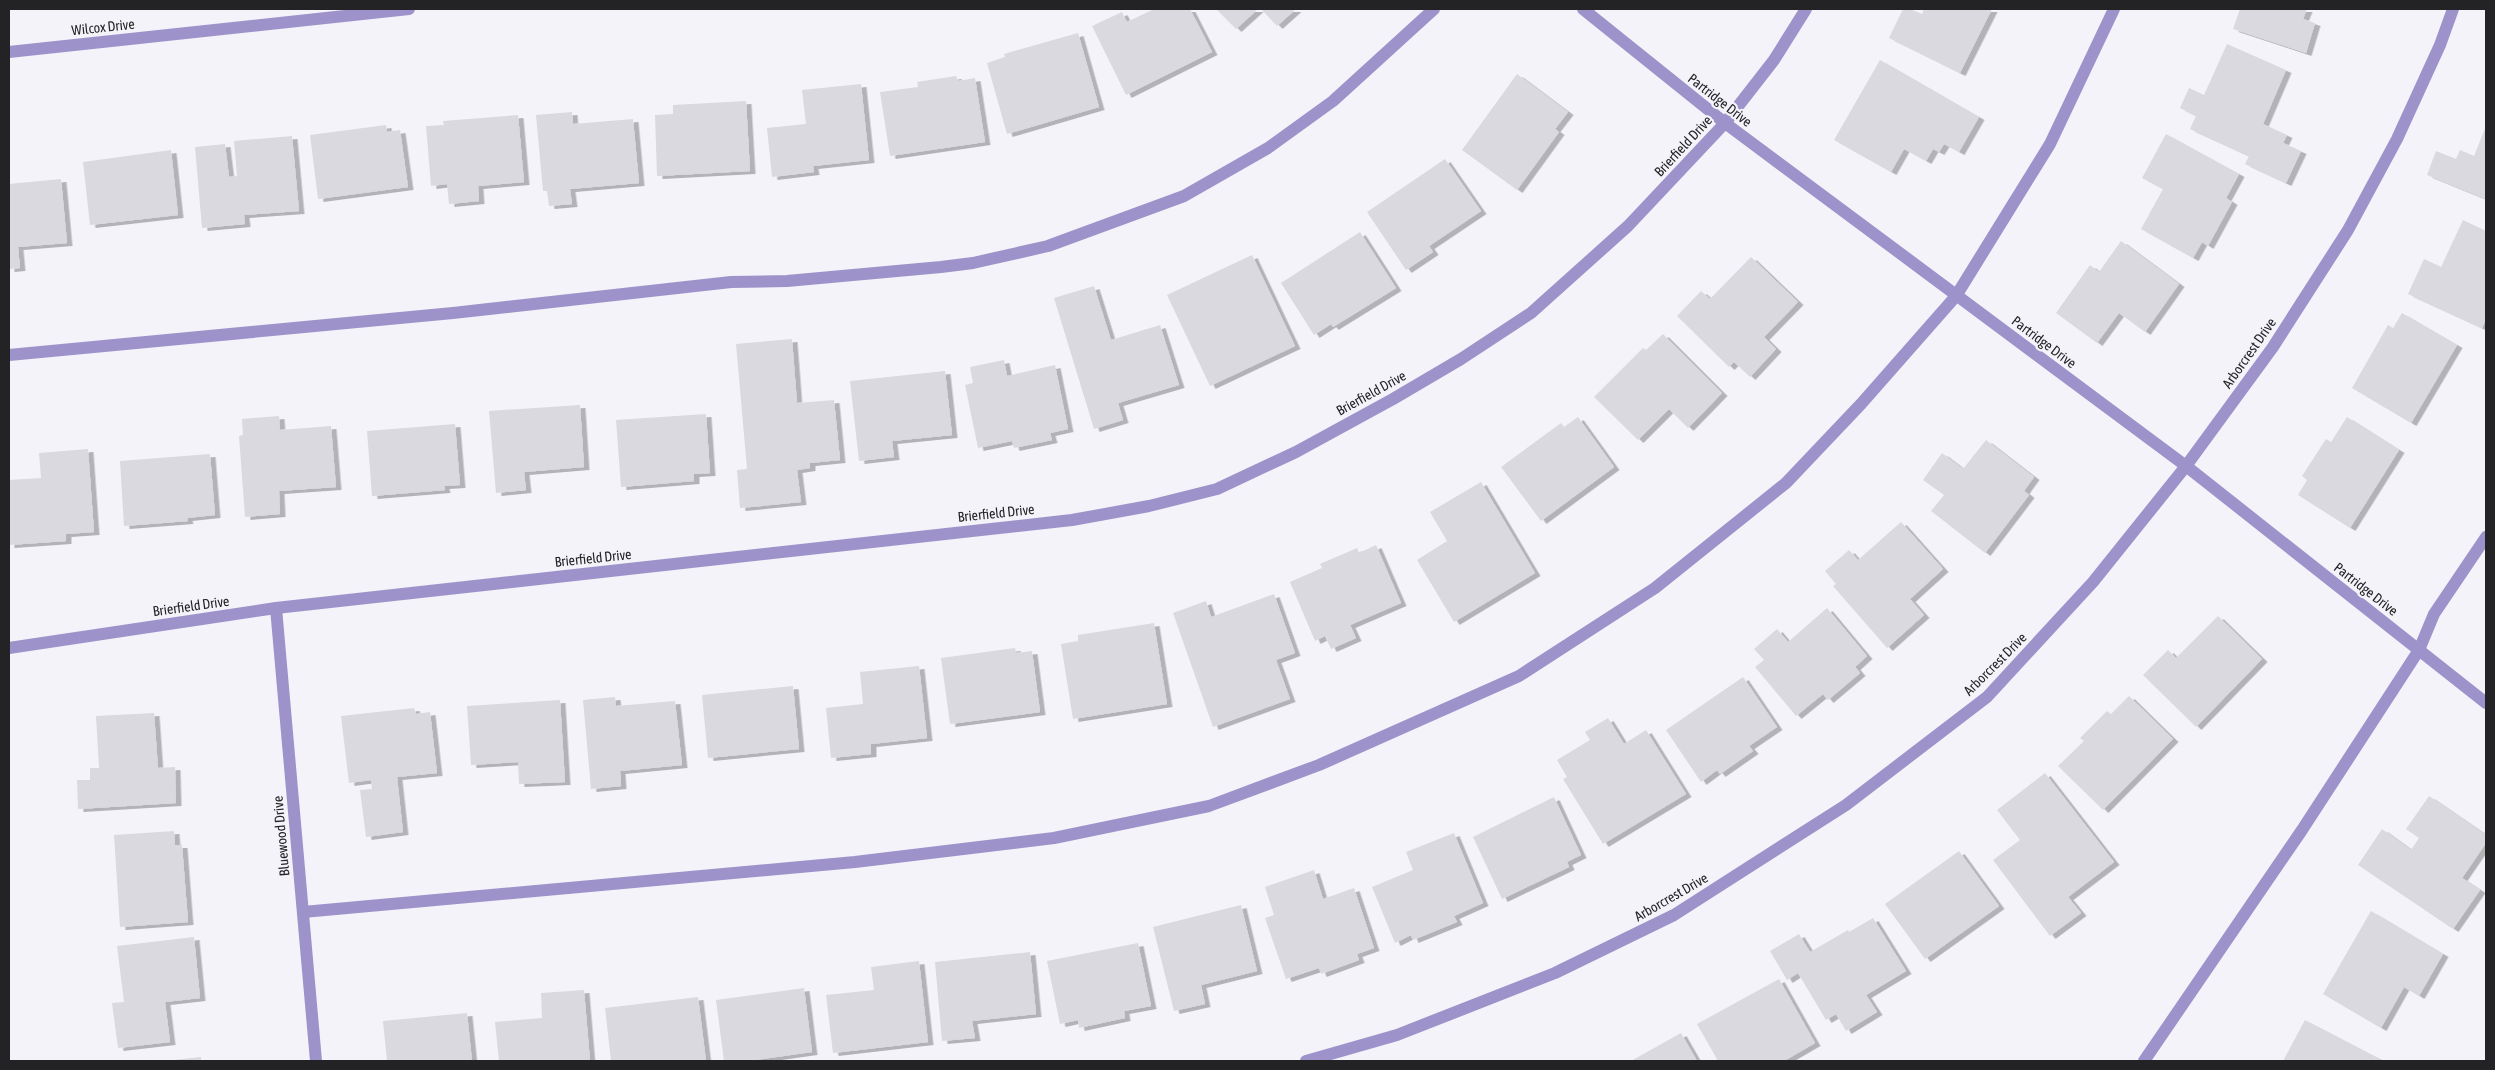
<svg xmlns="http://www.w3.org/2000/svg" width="2495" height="1070" font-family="'Asap Condensed',sans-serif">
<defs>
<filter id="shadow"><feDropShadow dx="5.5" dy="3" stdDeviation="0" flood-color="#0004"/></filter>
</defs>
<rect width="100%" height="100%" fill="#f3f3f9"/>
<!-- building -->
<g fill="#dad9e0" filter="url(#shadow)">
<polygon points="1154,9 1190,9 1212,52 1126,95 1092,26 1122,12 1127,22"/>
<polygon points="1216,9 1258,9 1236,29"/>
<polygon points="1261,9 1296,9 1277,26"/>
<polygon points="1903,9 1910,9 1922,14 1924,9 1992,9 1960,73 1889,38"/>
<polygon points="2240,9 2307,9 2303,19 2315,23 2306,53 2233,29"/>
<polygon points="1078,33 1099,107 1007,134 987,63 1005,57 1004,54"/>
<polygon points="2227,44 2286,70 2263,124 2287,135 2283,143 2301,151 2286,183 2245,164 2249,156 2190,129 2196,116 2180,108 2189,88 2204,95"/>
<polygon points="1880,60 1979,117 1959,152 1944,144 1939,152 1933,149 1926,161 1904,149 1891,172 1834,140"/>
<polygon points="1517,74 1568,112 1555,129 1559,132 1517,190 1462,150"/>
<polygon points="956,76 958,81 975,78 985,142 890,156 880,92 918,87 917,82"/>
<polygon points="861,84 869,160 813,166 814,172 772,177 767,128 806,124 802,90"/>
<polygon points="746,101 750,171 657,176 655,115 673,114 673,105"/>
<polygon points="572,112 573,124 633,119 639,183 570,189 572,204 549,206 547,191 543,191 536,115"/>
<polygon points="518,115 524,182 478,186 479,201 449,204 447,184 431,186 426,126 444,125 443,121"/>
<polygon points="386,125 387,132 400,130 408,187 318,199 310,135"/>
<polygon points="2486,126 2486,199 2427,175 2436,151 2456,159 2460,150 2474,156"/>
<polygon points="2166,134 2239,174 2226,198 2232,202 2208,246 2202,242 2193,258 2141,229 2163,189 2142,178"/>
<polygon points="292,136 299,211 244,215 245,224 202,228 195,147 225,144 229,177 237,176 234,141"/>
<polygon points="171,150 178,215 90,225 83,162"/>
<polygon points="1445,159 1481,211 1429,246 1433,252 1406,270 1367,212"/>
<polygon points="61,179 67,243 18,247 20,268 9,269 9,184"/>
<polygon points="2463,220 2486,231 2486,319 2482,328 2408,294 2424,259 2441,267"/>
<polygon points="1360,232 1396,288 1333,327 1331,324 1314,335 1281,283"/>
<polygon points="2121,241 2179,284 2145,332 2119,313 2097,343 2056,313 2090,265 2099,272"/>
<polygon points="1252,255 1295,346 1210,386 1167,295"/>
<polygon points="1751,257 1798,302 1764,337 1776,349 1750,377 1734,362 1729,367 1677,316 1701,291 1710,299"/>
<polygon points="1094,286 1111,340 1160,325 1179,385 1118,403 1123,420 1094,429 1054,298"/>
<polygon points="2402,313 2457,345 2411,423 2352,388 2388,325 2393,328"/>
<polygon points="1663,334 1722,393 1688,428 1669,409 1638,440 1594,397 1643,348 1646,350"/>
<polygon points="792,339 797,403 834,400 840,460 810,463 810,468 797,470 801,502 740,508 737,470 747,469 736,344"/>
<polygon points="1004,360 1007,376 1055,365 1068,429 1050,433 1052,440 1014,448 1012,441 978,448 965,385 973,383 970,367"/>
<polygon points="945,371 952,435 892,441 894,457 859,461 850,381"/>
<polygon points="580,405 584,467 524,472 526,490 496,493 489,411"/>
<polygon points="706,414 710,473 694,474 694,481 621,487 616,420"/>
<polygon points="279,416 280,430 331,426 336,487 279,491 280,514 245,517 239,436 243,435 242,419"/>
<polygon points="1578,417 1614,467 1541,521 1501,467 1561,423 1564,427"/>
<polygon points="2347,417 2399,450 2350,528 2298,495 2307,480 2302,476 2326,439 2331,442"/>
<polygon points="455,424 460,485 444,486 445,490 372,496 367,431"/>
<polygon points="1986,440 2034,477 2024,491 2029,495 1985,553 1931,511 1944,495 1923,480 1942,453 1963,469"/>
<polygon points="88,449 94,532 66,534 66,541 9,545 9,480 41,478 39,453"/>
<polygon points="210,454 215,515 187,518 188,521 124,526 120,461"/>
<polygon points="1481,482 1535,573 1454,622 1417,560 1447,541 1430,512"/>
<polygon points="1901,522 1943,569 1910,599 1924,615 1887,648 1833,586 1836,584 1825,571 1849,550 1858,560"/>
<polygon points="1376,545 1401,603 1350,625 1356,638 1331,649 1325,636 1315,641 1290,582 1322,568 1320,564 1357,548 1359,553"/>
<polygon points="1274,594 1295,653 1276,660 1290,699 1213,727 1173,613 1206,601 1211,617"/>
<polygon points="1827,608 1867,656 1855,667 1860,673 1828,700 1823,694 1796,716 1755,667 1764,660 1754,649 1777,629 1788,642"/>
<polygon points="2218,616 2262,659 2196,727 2143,675 2168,650 2176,658"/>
<polygon points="1154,623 1167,704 1073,719 1061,644 1078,641 1078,635"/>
<polygon points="1015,648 1016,653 1032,651 1040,712 950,724 941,658"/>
<polygon points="919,666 927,738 871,744 871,754 831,758 826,708 863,704 860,672"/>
<polygon points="1743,677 1777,727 1749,746 1753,751 1720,774 1717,770 1701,782 1666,730"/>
<polygon points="793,686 799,749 708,758 702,695"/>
<polygon points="2129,696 2173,739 2103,810 2058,766 2084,741 2080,738 2107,711 2111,714"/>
<polygon points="615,697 616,706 675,701 682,765 620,771 621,786 591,789 583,700"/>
<polygon points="560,700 565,782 519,784 518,762 471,765 467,706"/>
<polygon points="414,708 416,714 430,712 437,773 397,777 403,832 366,837 360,790 372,789 371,780 349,783 341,716"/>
<polygon points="154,713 158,768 175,767 176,803 78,809 77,780 90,780 90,768 99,768 96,716"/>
<polygon points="1608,718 1624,744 1646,730 1686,794 1603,844 1563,779 1567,777 1557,760 1590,740 1585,732"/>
<polygon points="2045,773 2114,862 2068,897 2081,913 2050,936 1993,860 2020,840 1997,810"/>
<polygon points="2429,796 2486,835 2486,843 2462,878 2480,890 2453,929 2358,865 2382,829 2411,850 2419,838 2406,829"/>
<polygon points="1554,797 1581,855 1567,862 1569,867 1502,899 1473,837"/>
<polygon points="174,831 175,845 182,845 188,922 120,927 114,835"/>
<polygon points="1454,833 1483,903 1454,916 1457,922 1413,940 1411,935 1395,943 1372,887 1413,870 1406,852"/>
<polygon points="1959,851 1999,906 1925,959 1885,904"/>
<polygon points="1314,870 1323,899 1354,888 1374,948 1357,954 1359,960 1321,974 1319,968 1286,979 1265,918 1274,915 1265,887"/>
<polygon points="1241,905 1257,971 1201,985 1205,1004 1174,1011 1153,927"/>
<polygon points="2371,911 2443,954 2419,996 2404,987 2381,1028 2323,994"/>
<polygon points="1873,918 1906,971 1866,995 1877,1012 1846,1031 1836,1014 1826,1020 1798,973 1787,980 1770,951 1799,934 1810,952 1848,930 1849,932"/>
<polygon points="194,937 200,998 165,1002 170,1042 118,1048 112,1003 124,1002 117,946"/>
<polygon points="1138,943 1151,1006 1124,1011 1125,1018 1079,1028 1078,1020 1060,1024 1047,961"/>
<polygon points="1030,952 1036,1014 972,1021 975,1038 942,1041 935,962"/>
<polygon points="919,961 928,1042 833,1053 826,995 874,990 871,967"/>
<polygon points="1779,979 1815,1043 1784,1061 1718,1061 1697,1024"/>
<polygon points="804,988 812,1052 748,1061 724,1061 716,1000"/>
<polygon points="584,990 590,1061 499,1061 495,1022 542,1018 541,993"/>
<polygon points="698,997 706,1061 611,1061 605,1008"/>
<polygon points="467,1013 472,1061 387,1061 383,1021"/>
<polygon points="2305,1020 2380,1059 2378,1061 2283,1061"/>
<polygon points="1681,1033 1697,1061 1631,1061"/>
<polygon points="201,1057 201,1061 173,1061 173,1060"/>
</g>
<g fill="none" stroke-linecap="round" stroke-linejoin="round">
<!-- lane -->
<g stroke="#9d93ca" stroke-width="12">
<polyline points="9,355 453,313 731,282 787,281 941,267 973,263 1048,246 1184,196 1268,148 1333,101 1434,9"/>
<polyline points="303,912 855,862 1054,838 1209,806 1319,765 1519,676 1655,588 1786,483 1861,404 1956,296 2050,144 2114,9"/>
<polyline points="2144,1061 2302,830 2419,650 2434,614 2486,537"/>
</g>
<!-- street -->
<g stroke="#9d93ca" stroke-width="12">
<polyline points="1583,9 1725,123 2186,466 2486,703"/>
<polyline points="9,52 409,9"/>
<polyline points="276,608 316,1061"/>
<polyline points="9,648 276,608 1072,520 1149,506 1217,489 1296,452 1393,399 1461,359 1531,313 1628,226 1725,123 1774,60 1806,9"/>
<polyline points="1306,1061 1397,1035 1555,973 1674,915 1846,805 1987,697 2093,582 2186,466 2273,347 2348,230 2397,139 2440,45 2453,9"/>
</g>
</g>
<g text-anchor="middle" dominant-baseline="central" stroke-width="4.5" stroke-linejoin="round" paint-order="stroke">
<!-- street labels -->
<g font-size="14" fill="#232325" stroke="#f3f3f9">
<text transform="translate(103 27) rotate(-6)">Wilcox Drive</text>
<text transform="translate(1720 100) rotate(38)">Partridge Drive</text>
<text transform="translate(1683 146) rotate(-47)">Brierfield Drive</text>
<text transform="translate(2044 342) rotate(37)">Partridge Drive</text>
<text transform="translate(2249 353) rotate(-55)">Arborcrest Drive</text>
<text transform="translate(1371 393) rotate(-29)">Brierfield Drive</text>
<text transform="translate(996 513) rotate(-6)">Brierfield Drive</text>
<text transform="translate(593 558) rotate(-6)">Brierfield Drive</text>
<text transform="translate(2366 589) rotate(38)">Partridge Drive</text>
<text transform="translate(191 606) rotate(-8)">Brierfield Drive</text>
<text transform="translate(1995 664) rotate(-45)">Arborcrest Drive</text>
<text transform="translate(281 836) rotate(-95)">Bluewood Drive</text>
<text transform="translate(1671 897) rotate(-30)">Arborcrest Drive</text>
</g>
</g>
<!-- border -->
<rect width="2495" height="1070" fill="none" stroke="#232325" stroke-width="20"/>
</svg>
